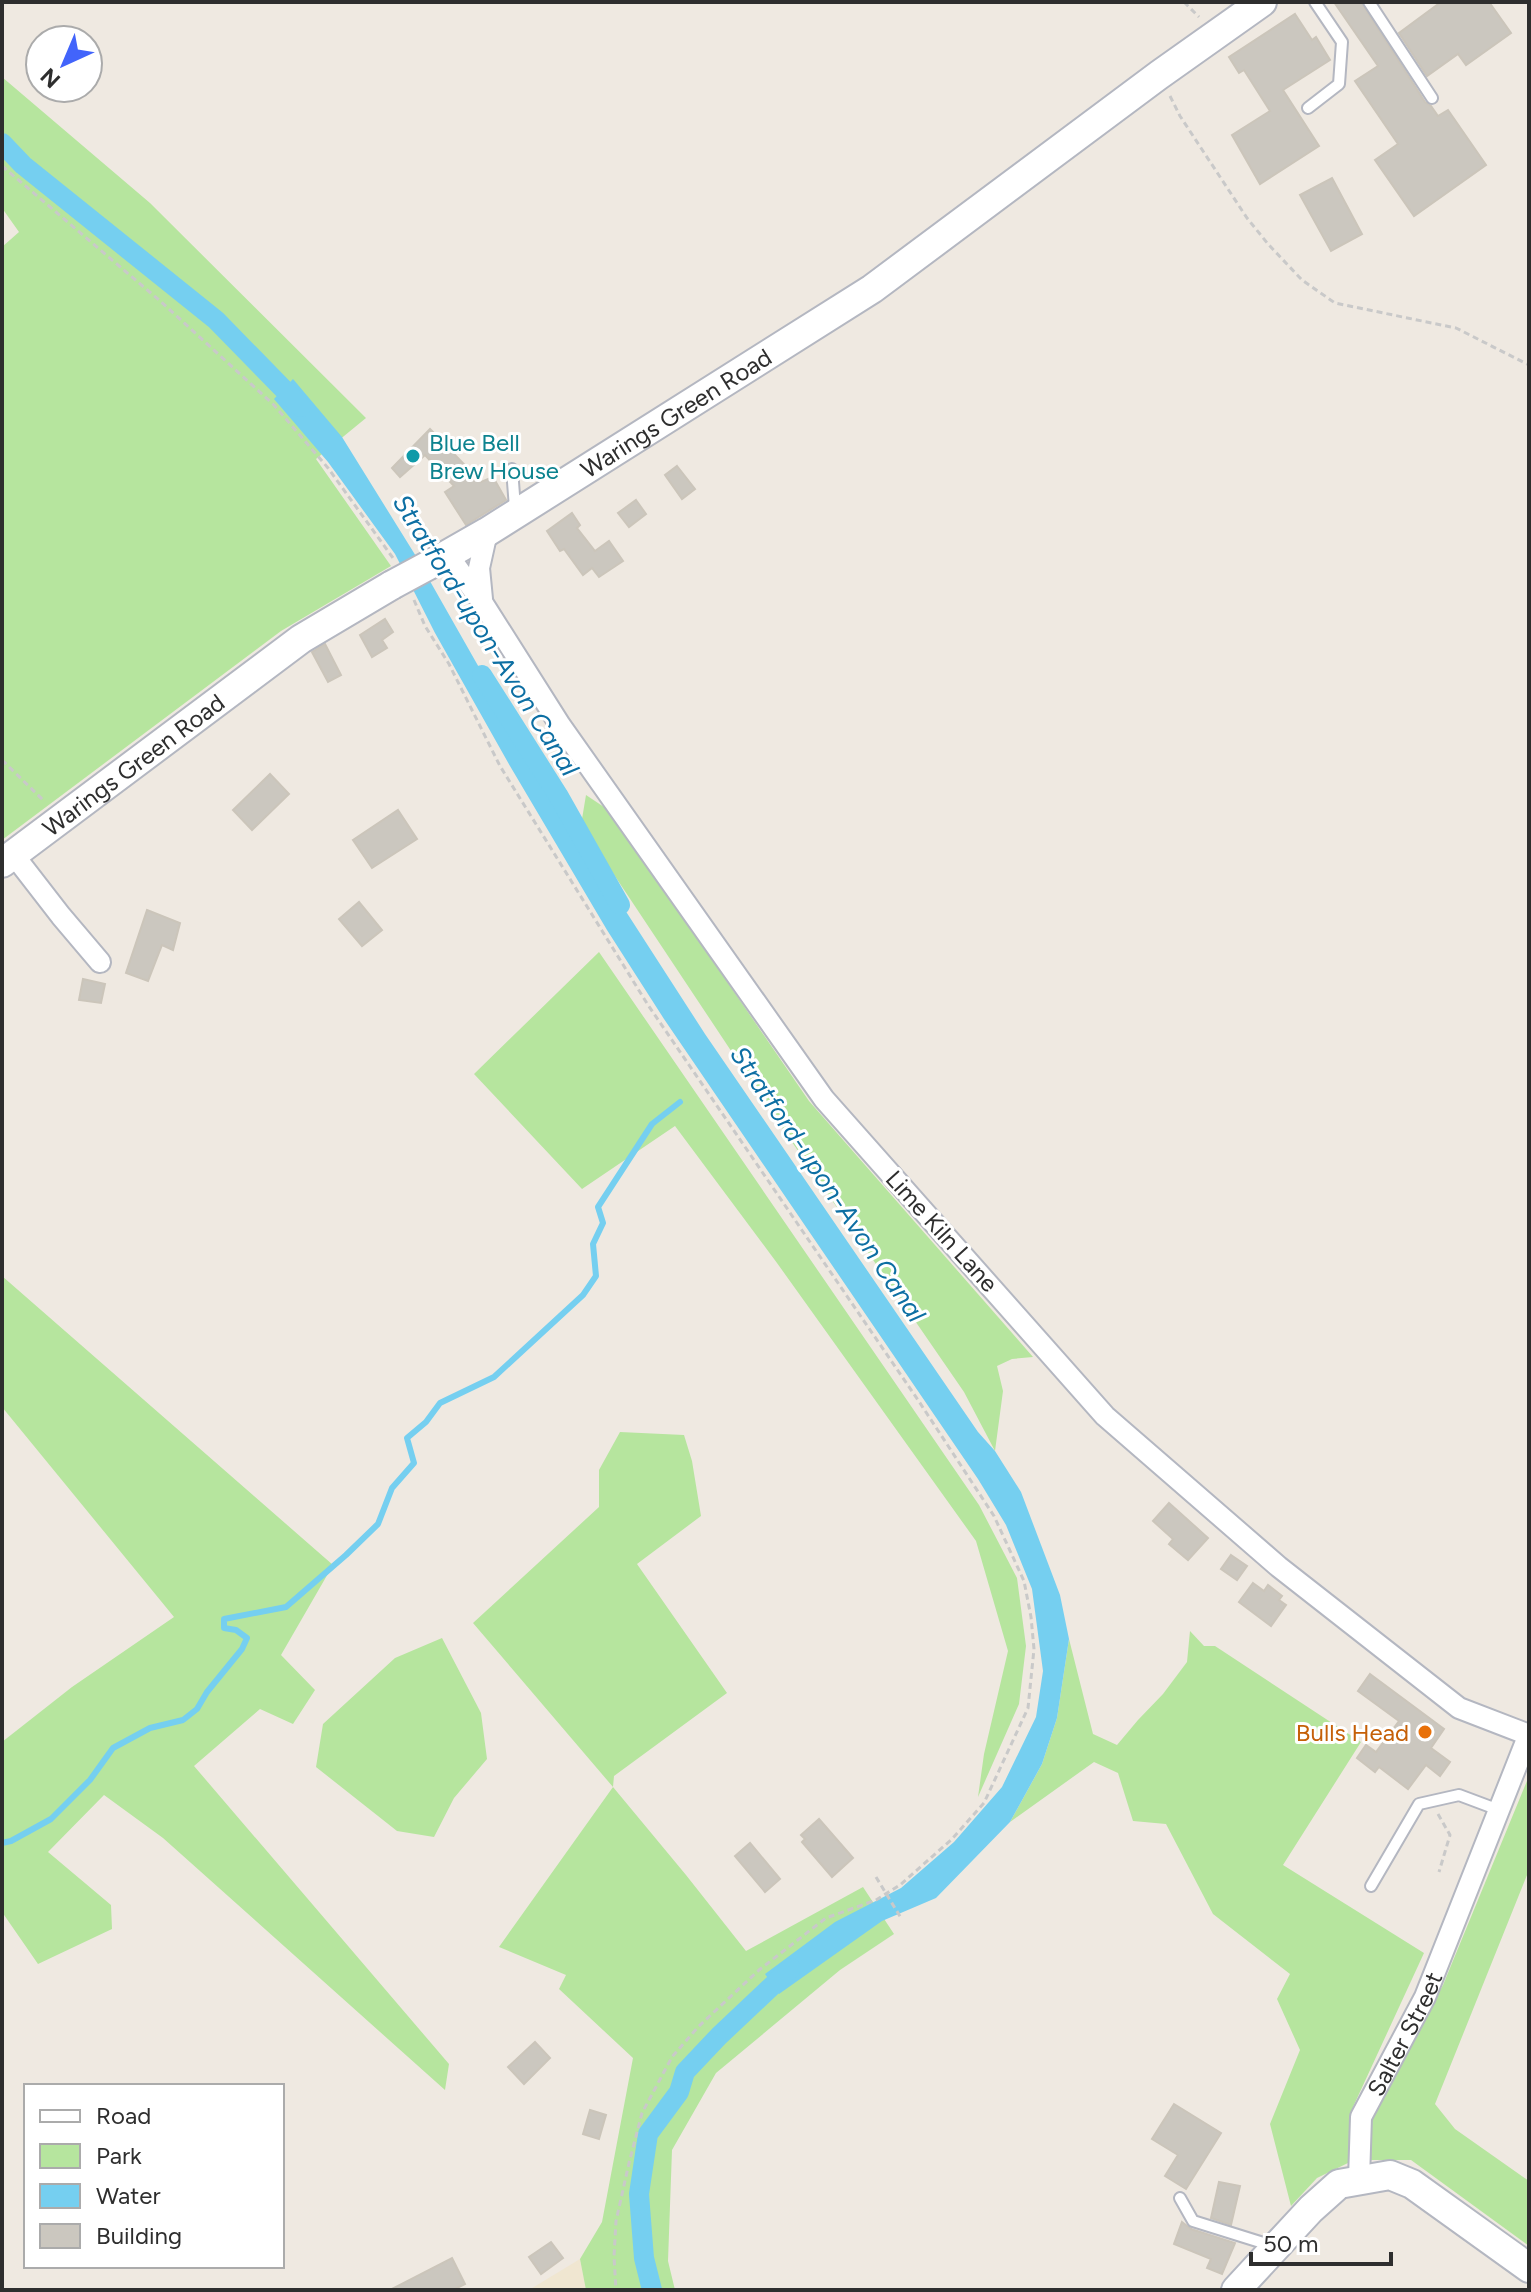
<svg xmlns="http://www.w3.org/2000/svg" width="1531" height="2292" font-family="Figtree,sans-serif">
<rect width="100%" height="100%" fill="#efe9e1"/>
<!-- education -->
<polygon fill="#f0e6d1" points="580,2259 586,2290 529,2290"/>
<!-- green -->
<g fill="#b6e59e">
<polygon points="2,77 150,203 366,418 316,459 391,566 281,631 2,840 2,247 19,232 2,208"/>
<polygon points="586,795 610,811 809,1101 1033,1357 1012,1359 997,1366 1003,1391 995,1451 964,1392 783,1129 581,825"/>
<polygon points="599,952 979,1505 1017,1578 1026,1646 1019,1704 978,1797 984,1754 1008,1651 976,1541 777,1263 675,1126 582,1189 474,1074"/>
<polygon points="2,1276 333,1565 281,1655 315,1690 293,1724 260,1709 194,1766 449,2064 445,2090 163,1838 104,1795 48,1852 111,1905 112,1929 38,1964 2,1912 2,1742 72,1687 174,1617 2,1407"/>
<polygon points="620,1432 684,1435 692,1461 701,1516 637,1564 727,1693 614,1776 613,1787 686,1875 746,1951 863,1887 894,1934 840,1970 716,2073 672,2150 668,2261 675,2290 586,2290 580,2259 602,2222 633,2058 559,1989 566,1975 499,1947 613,1787 473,1623 599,1507 599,1470"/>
<polygon points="1190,1631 1204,1646 1215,1646 1361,1742 1283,1865 1424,1953 1353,2107 1350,2162 1317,2178 1291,2206 1270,2124 1300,2050 1277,1999 1290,1974 1213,1914 1166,1824 1133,1821 1118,1773 1094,1762 1010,1822 1042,1764 1057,1718 1069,1639 1093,1734 1117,1745 1138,1720 1163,1694 1187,1662"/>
<polygon points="442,1638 481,1713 487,1759 454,1798 434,1837 397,1831 316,1767 323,1724 395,1658"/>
<polygon points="1529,1776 1529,1870 1435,2104 1455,2129 1529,2181 1529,2246 1411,2160 1370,2160 1370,2119 1443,1985"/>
</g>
<!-- water -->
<polygon fill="#75cff0" points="293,379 342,437 414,553 527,752 605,879 705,1034 978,1432 995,1451 1021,1492 1060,1595 1069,1639 1057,1718 1042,1764 1010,1822 936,1898 882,1921 779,1994 765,1974 835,1922 901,1888 954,1842 1002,1787 1036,1717 1043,1671 1032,1589 1006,1525 978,1479 664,1019 607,930 510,766 435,633 395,554 328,462 274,399"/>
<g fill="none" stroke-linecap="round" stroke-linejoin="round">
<!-- stream -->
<polyline stroke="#75cff0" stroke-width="6" points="2,1843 11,1841 51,1819 90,1780 113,1748 150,1728 183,1720 197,1709 207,1692 242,1649 247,1638 236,1630 224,1628 224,1619 286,1607 346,1555 378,1524 392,1488 414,1463 407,1438 426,1422 440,1403 494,1377 583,1295 596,1276 593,1244 603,1223 598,1207 652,1124 680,1102"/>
<!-- canal -->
<g stroke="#75cff0" stroke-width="20">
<polyline points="2,143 23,165 216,320 301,407"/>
<polyline points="482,675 558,795 620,905"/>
<polyline points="652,2290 644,2258 639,2194 648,2134 679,2092 685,2072 719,2036 791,1968"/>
</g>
</g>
<!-- building -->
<g fill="#cbc7bf" stroke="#cbc5ba" stroke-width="2">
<polygon points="1334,2 1361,2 1425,102 1431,106 1438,116 1448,110 1486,165 1414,216 1375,160 1398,144 1355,81 1378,66"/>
<polygon points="1441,2 1489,2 1511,33 1466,65 1458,54 1427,76 1399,33"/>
<polygon points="1295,14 1312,40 1316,37 1330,60 1283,90 1319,146 1260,184 1232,135 1270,111 1244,70 1239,73 1229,57"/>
<polygon points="1332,178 1362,234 1331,251 1300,195"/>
<polygon points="430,429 481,482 493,477 506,500 466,525 445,492 454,486 425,455 400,477 392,468"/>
<polygon points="677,466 695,489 682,499 665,475"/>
<polygon points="636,500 646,514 629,527 618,513"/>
<polygon points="572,513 580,525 577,528 595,551 609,541 623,561 599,577 592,568 583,575 564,549 560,551 547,531"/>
<polygon points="385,619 393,632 382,640 387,648 372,657 360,635"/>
<polygon points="325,644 341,675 328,682 312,652"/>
<polygon points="270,774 289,794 252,830 233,810"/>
<polygon points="398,810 417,839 372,868 353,840"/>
<polygon points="359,902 382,930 362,946 339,919"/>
<polygon points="147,910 180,923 173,950 162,945 148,981 126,973"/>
<polygon points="83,979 105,984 101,1003 79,1000"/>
<polygon points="1169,1503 1208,1538 1188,1560 1169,1544 1173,1539 1153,1521"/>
<polygon points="1231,1555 1247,1566 1237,1580 1221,1569"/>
<polygon points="1253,1583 1264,1591 1268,1585 1282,1596 1279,1600 1286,1605 1271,1626 1239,1602"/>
<polygon points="1370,1674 1444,1729 1431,1748 1450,1762 1440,1776 1426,1765 1408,1789 1379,1767 1375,1772 1357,1758 1366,1745 1376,1752 1399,1721 1358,1691"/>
<polygon points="819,1819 853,1858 832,1877 802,1842 805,1839 801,1835"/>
<polygon points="750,1843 780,1879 765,1892 735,1856"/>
<polygon points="535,2042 550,2058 524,2084 508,2067"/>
<polygon points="1174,2104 1221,2133 1186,2189 1165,2176 1178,2155 1152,2139"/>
<polygon points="590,2110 606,2115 599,2139 583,2134"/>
<polygon points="1219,2182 1240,2186 1231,2225 1211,2218"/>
<polygon points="1182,2222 1191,2229 1235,2243 1222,2274 1207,2268 1211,2259 1174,2244"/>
<polygon points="551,2242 563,2258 541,2274 529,2257"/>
<polygon points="452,2258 465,2284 453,2290 390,2290"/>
</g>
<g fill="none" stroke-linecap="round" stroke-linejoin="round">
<!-- lane casing -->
<g stroke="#b4b7c1" stroke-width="14">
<g id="lane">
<polyline points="1369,2 1432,98"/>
<polyline points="1308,108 1339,84 1342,42 1315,2"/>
<polyline points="512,469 515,508"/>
<polyline points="1371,1886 1419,1804 1459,1795 1499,1810"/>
<polyline points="1180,2198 1193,2221 1273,2246"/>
</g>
</g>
<!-- street casing -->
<g stroke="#b4b7c1" stroke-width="24">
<g id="street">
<polyline points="448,555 482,602 560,725 824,1099 1105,1416 1279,1567 1459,1708 1529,1735"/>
<polyline points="482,599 479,568 487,532"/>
<polyline points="13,854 61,916 100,962"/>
<path id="s1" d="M1359,2179l2,-62 64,-120 104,-263"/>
</g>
</g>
<!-- secondary casing -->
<g stroke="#b4b7c1" stroke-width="32">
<g id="secondary">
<path id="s2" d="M431,564l56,-32 385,-243 287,-214 103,-73"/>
<path id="s3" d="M2,863l299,-224 91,-54"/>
<polyline points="1236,2290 1311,2209 1339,2184 1390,2175 1412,2184 1529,2268"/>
</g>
</g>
<!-- path -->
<g stroke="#c9c9c9" stroke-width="3" stroke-dasharray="6 4" stroke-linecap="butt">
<polyline points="1184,2 1199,17"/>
<polyline points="1170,96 1180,116 1247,218 1268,244 1302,280 1335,303 1456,328 1529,365"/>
<polyline points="2,166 159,300 274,405 328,468 393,558"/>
<polyline points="414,600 425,626 449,664 500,766 648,1005 918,1400 994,1516 1024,1581 1031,1617 1034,1649 1028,1708 984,1803 952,1839 900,1885 876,1900 826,1918 759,1970 698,2027 672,2057 642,2113 629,2163 616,2221 614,2257 616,2290"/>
<polyline points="2,760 44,801"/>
<polyline points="1438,1814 1450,1835 1439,1872"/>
</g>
<!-- lane -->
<use href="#lane" stroke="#fff" stroke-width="10"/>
<!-- street -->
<use href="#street" stroke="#fff" stroke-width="20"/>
<!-- secondary -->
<use href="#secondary" stroke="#fff" stroke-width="28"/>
<!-- secondary-bridge casing -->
<g stroke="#b4b7c1" stroke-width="32" stroke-linecap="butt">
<polyline id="secondary-bridge" points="392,585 431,564"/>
</g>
<!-- path-bridge -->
<polyline stroke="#c9c9c9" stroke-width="3" stroke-dasharray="6 4" stroke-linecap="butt" points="876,1877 901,1918"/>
<!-- secondary-bridge -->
<use href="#secondary-bridge" stroke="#fff" stroke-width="28"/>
</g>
<!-- markers -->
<circle fill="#0f9aa8" stroke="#fff" stroke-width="3" cx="413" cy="456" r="8"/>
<circle fill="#e8710a" stroke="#fff" stroke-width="3" cx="1425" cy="1732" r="8"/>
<g text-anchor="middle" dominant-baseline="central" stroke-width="6" stroke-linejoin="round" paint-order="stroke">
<!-- street labels -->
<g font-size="24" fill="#2e2e2e" stroke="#fff">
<text stroke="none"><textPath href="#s2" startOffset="288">Warings Green Road</textPath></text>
<text stroke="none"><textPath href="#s3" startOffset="164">Warings Green Road</textPath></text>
<text transform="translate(942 1231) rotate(48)">Lime Kiln Lane</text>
<text stroke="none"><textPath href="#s1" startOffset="156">Salter Street</textPath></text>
</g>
<!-- culture labels -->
<g font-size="24" fill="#0d838f" stroke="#fff" text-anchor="start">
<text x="429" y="442">Blue Bell<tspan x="429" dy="28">Brew House</tspan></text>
</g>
<!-- food labels -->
<g font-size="24" fill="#c56008" stroke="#fff" text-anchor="end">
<text x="1409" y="1732">Bulls Head</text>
</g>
<!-- water labels -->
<g font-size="26" font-style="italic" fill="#0d6fa3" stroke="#fff">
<text transform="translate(486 635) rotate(58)">Stratford-upon-Avon Canal</text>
<text transform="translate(828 1184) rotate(56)">Stratford-upon-Avon Canal</text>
</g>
</g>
<!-- border -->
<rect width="1531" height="2292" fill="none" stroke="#2e2e2e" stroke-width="8"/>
<!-- legend -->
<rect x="24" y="2084" width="260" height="184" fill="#ffffff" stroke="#ababab" stroke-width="2"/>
<rect x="40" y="2110" width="40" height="12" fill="#ffffff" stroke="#ababab" stroke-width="2"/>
<text x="96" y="2124" font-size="24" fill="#2e2e2e">Road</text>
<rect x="40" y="2144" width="40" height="24" fill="#b6e59e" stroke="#ababab" stroke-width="2"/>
<text x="96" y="2164" font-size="24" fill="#2e2e2e">Park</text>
<rect x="40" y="2184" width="40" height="24" fill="#75cff0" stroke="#ababab" stroke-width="2"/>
<text x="96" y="2204" font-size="24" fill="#2e2e2e">Water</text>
<rect x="40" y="2224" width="40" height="24" fill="#cbc7bf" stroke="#ababab" stroke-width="2"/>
<text x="96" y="2244" font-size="24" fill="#2e2e2e">Building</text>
<!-- north arrow -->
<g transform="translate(64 64) rotate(224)"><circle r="38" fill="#ffffff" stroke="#ababab" stroke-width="2"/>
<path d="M0-6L14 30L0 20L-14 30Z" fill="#4264fb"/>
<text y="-12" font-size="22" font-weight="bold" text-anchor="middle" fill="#2e2e2e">N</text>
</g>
<!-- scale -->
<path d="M1251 2252v12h140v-12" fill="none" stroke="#2e2e2e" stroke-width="4"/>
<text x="1263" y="2252" font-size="24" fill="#2e2e2e" stroke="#ffffff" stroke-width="6" paint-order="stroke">50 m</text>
</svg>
